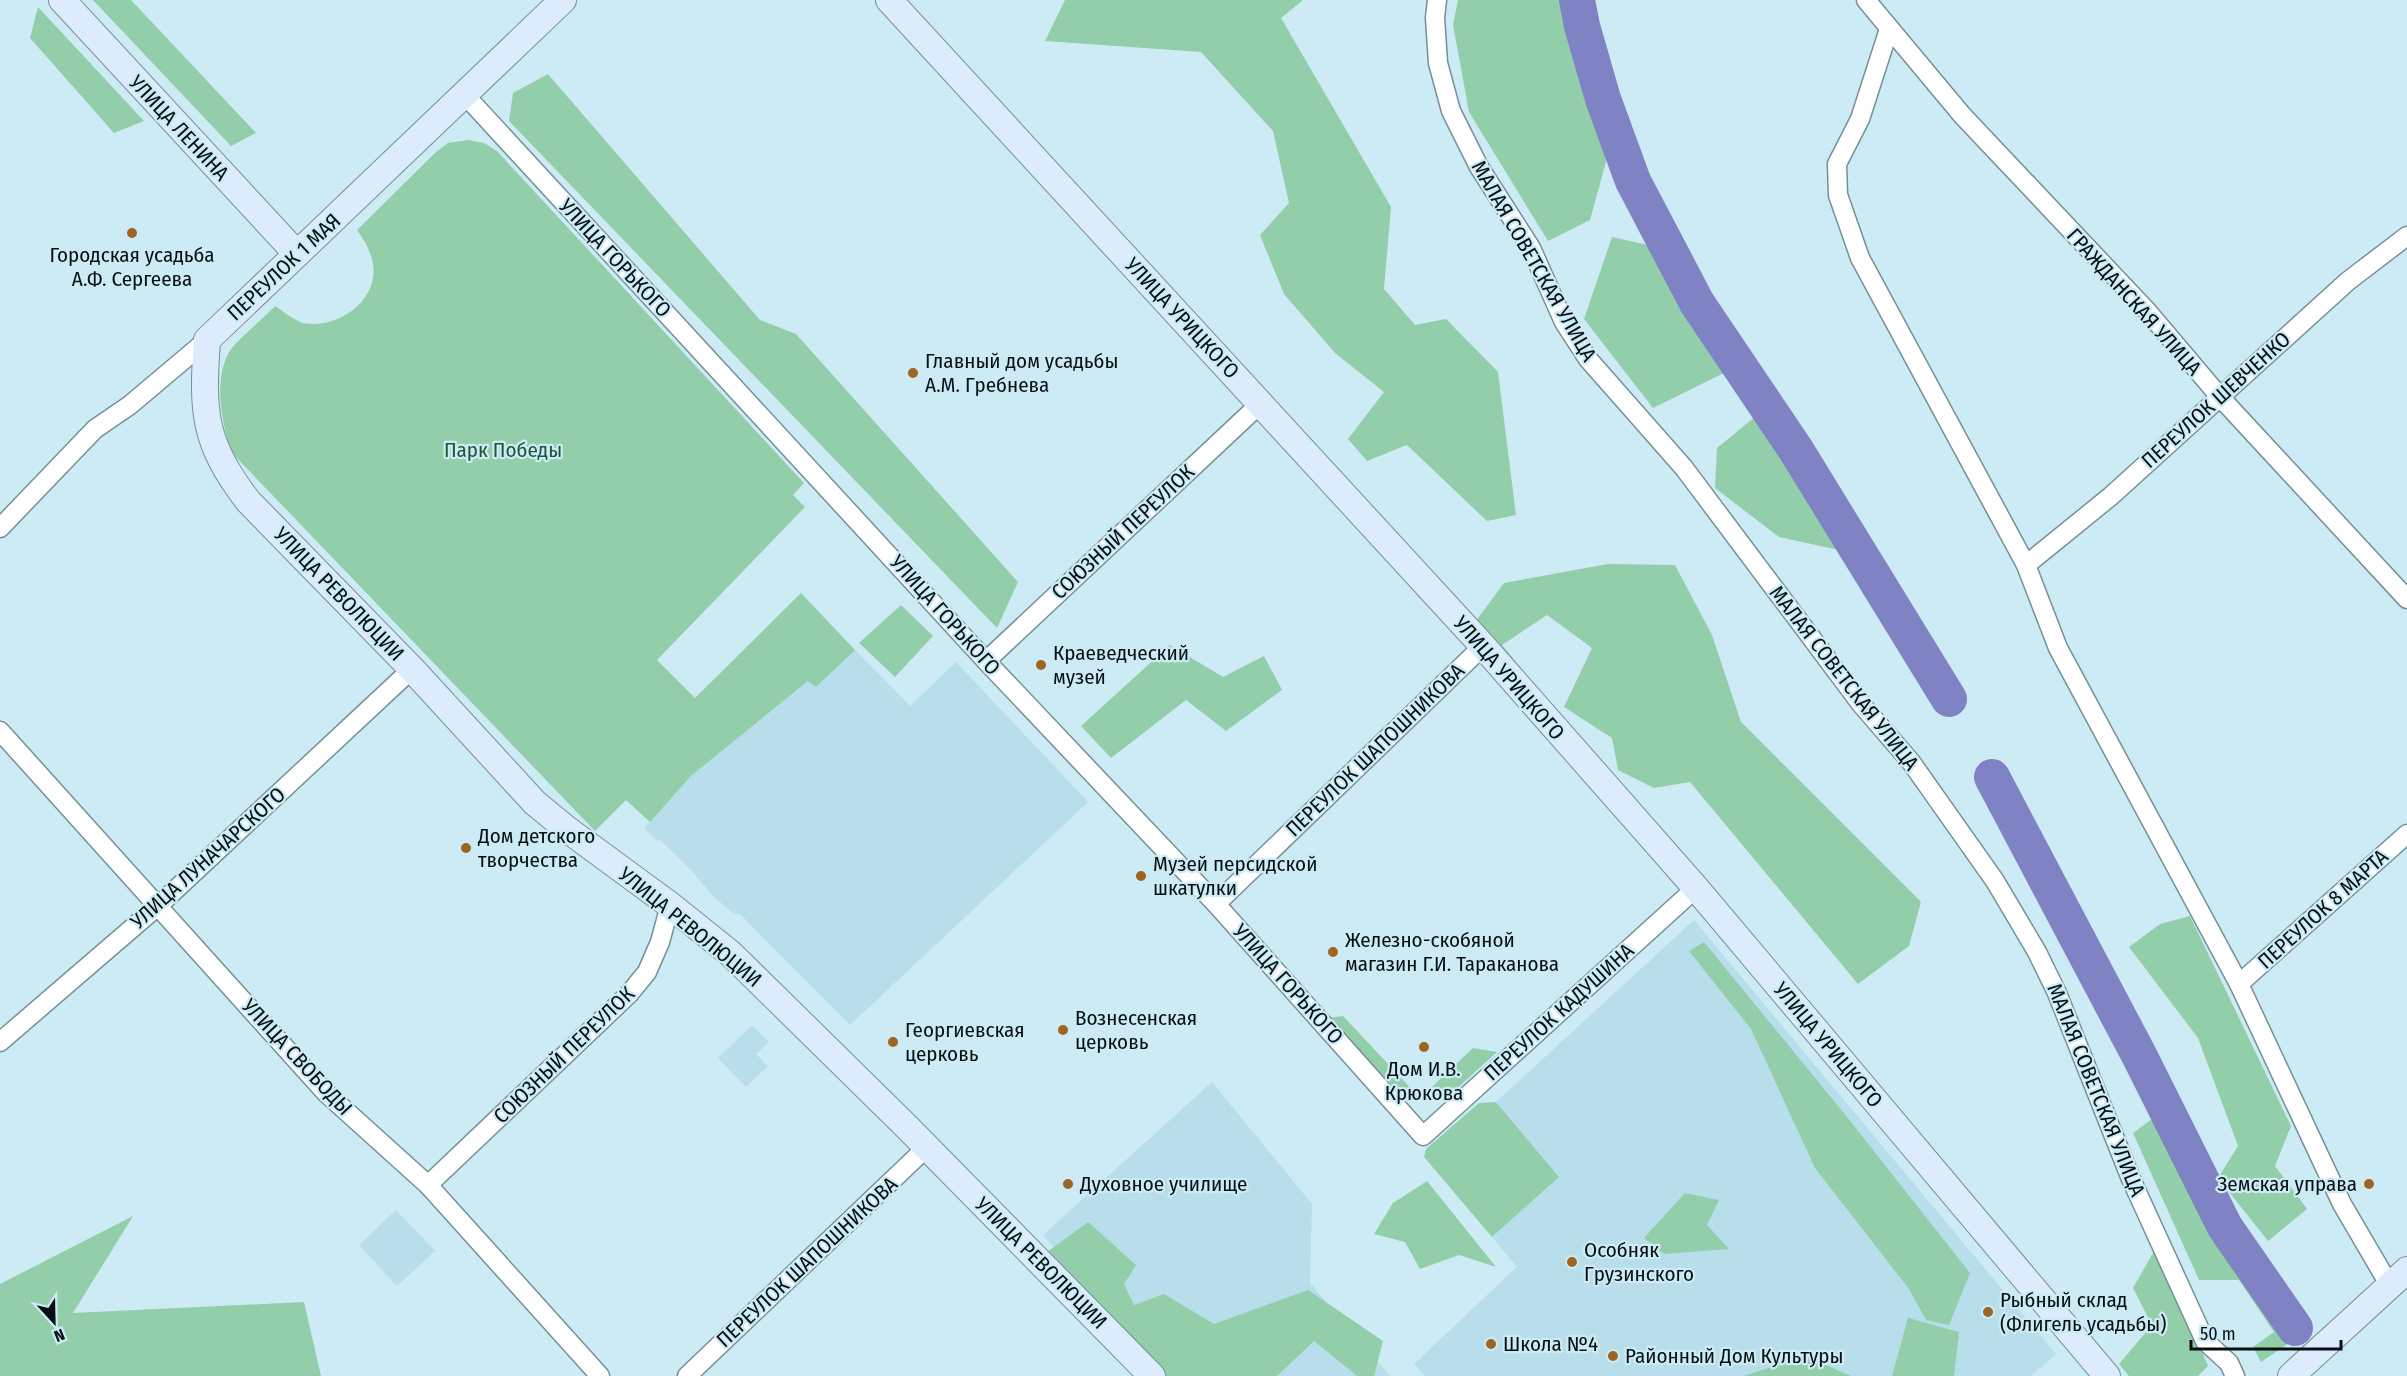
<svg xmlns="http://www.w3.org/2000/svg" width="2407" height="1376" font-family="'Fira Sans Condensed',sans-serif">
<rect width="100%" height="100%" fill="#cdebf4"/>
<!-- built -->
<g fill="#b7deea">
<polygon points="855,650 910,706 956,662 1088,802 850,1025 741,915 732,912 714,897 690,869 659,839 657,841 644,828 691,776 809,680 816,687"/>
<polygon points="1694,920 2056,1354 2031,1376 1425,1376 1414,1364 1517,1267 1492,1237 1559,1177 1496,1102"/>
<polygon points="752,1025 769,1042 756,1054 768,1066 746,1087 718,1058"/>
<polygon points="1212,1082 1312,1204 1310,1283 1390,1376 1176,1376 1124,1327 1043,1235"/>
<polygon points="396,1210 435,1251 397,1286 359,1245"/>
</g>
<!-- green -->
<g fill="#93ceaa">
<polygon points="93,0 131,0 256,133 231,146"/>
<polygon points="1065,0 1303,0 1281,18 1391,207 1384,289 1415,325 1446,319 1498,372 1516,515 1487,521 1407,445 1367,461 1348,439 1384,392 1335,353 1284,294 1260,235 1289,203 1273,131 1201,52 1045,41"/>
<polygon points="1458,0 1564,0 1579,67 1607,158 1590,220 1548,241 1469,112 1453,25"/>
<polygon points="38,7 144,121 114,133 30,38"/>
<polygon points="548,74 760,320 796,334 1018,582 997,628 509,121 513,93"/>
<path d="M468,140l16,3 13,8 307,332 -11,12 12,12 -148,153 38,38 106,-105 54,57 -39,37 -8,-6 -117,95 -41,46 -24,-22 -31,31 -364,-379c-9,-30 -18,-70 -2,-100 6,-10 36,-35 46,-46 9,6 19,14 28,17 34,7 76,-22 70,-59 -2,-13 -9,-24 -16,-34l78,-77 13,-10z"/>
<polygon points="1612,237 1648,245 1726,372 1653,408 1584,319"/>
<polygon points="1756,416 1839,550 1779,537 1715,488 1717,448"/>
<polygon points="1608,564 1675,565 1712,635 1741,722 1921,902 1909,946 1858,984 1690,782 1654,788 1618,770 1612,738 1564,707 1592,648 1547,615 1502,645 1549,702 1546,739 1461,641 1504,583"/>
<polygon points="901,605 933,636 895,677 859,643"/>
<polygon points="1170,645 1223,677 1264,656 1282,690 1226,731 1186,700 1111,758 1081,726"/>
<polygon points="2190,916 2291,1126 2275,1166 2307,1209 2268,1241 2218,1178 2238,1146 2198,1038 2129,947 2160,924"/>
<polygon points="1704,942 1847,1117 1970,1273 1949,1325 1926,1320 1909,1289 1815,1168 1751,1029 1689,951"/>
<polygon points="1343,1016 1419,1097 1405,1098 1327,1018"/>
<polygon points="1473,1048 1497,1052 1451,1094 1432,1087"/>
<polygon points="1496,1102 1559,1177 1492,1237 1424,1157 1426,1149 1479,1103"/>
<polygon points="2159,1114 2231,1250 2284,1321 2292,1341 2261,1362 2253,1347 2274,1332 2239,1280 2199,1280 2133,1133"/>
<polygon points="1427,1181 1496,1267 1459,1255 1420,1269 1405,1242 1374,1234 1393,1203"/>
<polygon points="1685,1193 1719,1200 1707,1225 1729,1249 1664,1254 1644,1238"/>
<polygon points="133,1216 73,1313 304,1302 321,1376 0,1376 0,1284"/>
<polygon points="1088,1222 1136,1265 1124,1284 1134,1305 1164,1294 1214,1324 1308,1290 1383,1341 1374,1376 1357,1376 1314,1341 1277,1376 1164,1376 1047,1252"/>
<polygon points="2157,1246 2208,1366 2198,1376 2129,1376 2119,1364 2152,1325 2133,1288"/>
<polygon points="1908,1318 1959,1332 1954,1376 1892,1376"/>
<polygon points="1805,1356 1851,1376 1744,1376"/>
</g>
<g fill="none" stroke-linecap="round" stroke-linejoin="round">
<!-- river -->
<g stroke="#7f83c4" stroke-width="36">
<polyline points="1577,0 1582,26 1603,99 1633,181 1697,303 1796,450 1949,699"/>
<polyline points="1992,777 2140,1057 2225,1227 2295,1328"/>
</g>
<!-- street casing -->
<g stroke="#759099" stroke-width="21">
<g id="street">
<polyline points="1437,0 1435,18 1438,63 1451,111 1479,167 1531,248 1564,322 1588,359 1684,468 1861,704 1911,762 1995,881 2037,952 2057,993 2131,1179 2205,1341 2229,1363 2235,1376"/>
<polyline points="1866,0 1962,115 2148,312 2220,397 2407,599"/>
<polyline points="1889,29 1860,119 1837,164 1838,195 1860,258 2026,565 2058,648 2239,984 2342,1204 2390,1286"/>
<polyline points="465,95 986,661 1216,904 1423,1136 1696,888"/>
<polyline points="0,528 95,429 130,405 207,340"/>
<polyline points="2026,565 2111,496 2348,281 2407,236"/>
<polyline points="986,661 1261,403"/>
<polyline points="0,731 326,1093 428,1185 600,1376"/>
<polyline points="1216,904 1483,646"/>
<polyline points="2239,984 2407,834"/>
<polyline points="0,1042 159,905 412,669"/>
<polyline points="428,1185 629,994 647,972 660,942 670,905"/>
<polyline points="687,1376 927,1147"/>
</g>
</g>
<!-- secondary casing -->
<g stroke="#759099" stroke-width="28">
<g id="secondary">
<polyline points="62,0 297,254"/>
<path d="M563,0l-356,340c-5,72 -4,102 41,161l164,168 123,134 33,27 102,75 61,49 176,173 245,249"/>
<polyline points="889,0 1483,646 1696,888 2107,1376"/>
<polyline points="2291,1376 2407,1270"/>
</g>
</g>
<!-- street -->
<use href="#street" stroke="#fff" stroke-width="18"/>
<!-- secondary -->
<use href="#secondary" stroke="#dcecfc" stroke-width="26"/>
</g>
<!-- markers -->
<g fill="#9d6422" stroke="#cdebf4" stroke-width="2">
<circle cx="132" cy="233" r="6"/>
<circle cx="913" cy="373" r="6"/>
<circle cx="1041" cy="665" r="6"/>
<circle cx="466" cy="848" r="6"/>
<circle cx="1141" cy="876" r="6"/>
<circle cx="1333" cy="952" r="6"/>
<circle cx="1063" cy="1030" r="6"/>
<circle cx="893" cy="1042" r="6"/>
<circle cx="1424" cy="1047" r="6"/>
<circle cx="1068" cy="1184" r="6"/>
<circle cx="2369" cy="1184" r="6"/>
<circle cx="1572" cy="1262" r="6"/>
<circle cx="1988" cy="1312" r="6"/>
<circle cx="1491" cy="1344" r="6"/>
<circle cx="1613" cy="1356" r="6"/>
</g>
<g text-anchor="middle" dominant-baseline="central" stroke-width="4.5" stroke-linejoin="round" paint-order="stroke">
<!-- street labels -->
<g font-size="21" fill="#061013" stroke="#cdebf4">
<text transform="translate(179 128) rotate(47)">УЛИЦА ЛЕНИНА</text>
<text transform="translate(615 258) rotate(47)">УЛИЦА ГОРЬКОГО</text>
<text transform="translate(1534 261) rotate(60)">МАЛАЯ СОВЕТСКАЯ УЛИЦА</text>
<text transform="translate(284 267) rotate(-43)">ПЕРЕУЛОК 1 МАЯ</text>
<text transform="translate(2134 302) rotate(48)">ГРАЖДАНСКАЯ УЛИЦА</text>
<text transform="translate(1182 318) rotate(47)">УЛИЦА УРИЦКОГО</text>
<text transform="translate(2216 400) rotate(-42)">ПЕРЕУЛОК ШЕВЧЕНКО</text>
<text transform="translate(1123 532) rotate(-43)">СОЮЗНЫЙ ПЕРЕУЛОК</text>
<text transform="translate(339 594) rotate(46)">УЛИЦА РЕВОЛЮЦИИ</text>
<text transform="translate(945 615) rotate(48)">УЛИЦА ГОРЬКОГО</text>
<text transform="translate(1509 678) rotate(49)">УЛИЦА УРИЦКОГО</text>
<text transform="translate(1844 678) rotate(52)">МАЛАЯ СОВЕТСКАЯ УЛИЦА</text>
<text transform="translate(1375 750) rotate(-44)">ПЕРЕУЛОК ШАПОШНИКОВА</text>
<text transform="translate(208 858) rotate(-42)">УЛИЦА ЛУНАЧАРСКОГО</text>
<text transform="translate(2323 909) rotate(-42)">ПЕРЕУЛОК 8 МАРТА</text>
<text transform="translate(690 927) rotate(39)">УЛИЦА РЕВОЛЮЦИИ</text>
<text transform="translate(1288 984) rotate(48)">УЛИЦА ГОРЬКОГО</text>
<text transform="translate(1559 1012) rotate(-42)">ПЕРЕУЛОК КАДУШИНА</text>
<text transform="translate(1828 1045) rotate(50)">УЛИЦА УРИЦКОГО</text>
<text transform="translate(564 1055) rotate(-44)">СОЮЗНЫЙ ПЕРЕУЛОК</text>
<text transform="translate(297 1057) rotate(47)">УЛИЦА СВОБОДЫ</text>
<text transform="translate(2096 1090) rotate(68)">МАЛАЯ СОВЕТСКАЯ УЛИЦА</text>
<text transform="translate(807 1262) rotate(-43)">ПЕРЕУЛОК ШАПОШНИКОВА</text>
<text transform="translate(1041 1263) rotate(45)">УЛИЦА РЕВОЛЮЦИИ</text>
</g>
<!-- poi labels -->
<g font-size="21" fill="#061013" stroke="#cdebf4" text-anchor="start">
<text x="132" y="255" text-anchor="middle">Городская усадьба<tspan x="132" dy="24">А.Ф. Сергеева</tspan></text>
<text x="925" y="361">Главный дом усадьбы<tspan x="925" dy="24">А.М. Гребнева</tspan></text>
<text x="1053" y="653">Краеведческий<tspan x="1053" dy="24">музей</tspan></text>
<text x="478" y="836">Дом детского<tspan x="478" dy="24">творчества</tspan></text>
<text x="1153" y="864">Музей персидской<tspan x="1153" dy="24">шкатулки</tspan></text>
<text x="1345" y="940">Железно-скобяной<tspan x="1345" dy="24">магазин Г.И. Тараканова</tspan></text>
<text x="1075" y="1018">Вознесенская<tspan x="1075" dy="24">церковь</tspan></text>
<text x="905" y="1030">Георгиевская<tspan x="905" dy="24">церковь</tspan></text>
<text x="1424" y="1069" text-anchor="middle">Дом И.В.<tspan x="1424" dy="24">Крюкова</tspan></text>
<text x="1080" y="1184">Духовное училище</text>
<text x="2357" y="1184" text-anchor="end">Земская управа</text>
<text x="1584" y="1250">Особняк<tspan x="1584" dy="24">Грузинского</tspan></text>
<text x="2000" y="1300">Рыбный склад<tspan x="2000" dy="24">(Флигель усадьбы)</tspan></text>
<text x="1503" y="1344">Школа №4</text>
<text x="1625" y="1356">Районный Дом Культуры</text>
</g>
<!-- park labels -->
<g font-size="21" fill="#1c5538" stroke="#cdebf4">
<text x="503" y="450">Парк Победы</text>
</g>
</g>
<!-- north arrow -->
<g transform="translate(54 1322) rotate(158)" stroke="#cdebf4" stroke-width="4.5" paint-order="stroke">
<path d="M0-4.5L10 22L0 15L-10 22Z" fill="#061013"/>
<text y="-9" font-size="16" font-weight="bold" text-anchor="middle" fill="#061013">N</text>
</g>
<!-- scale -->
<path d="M2191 1340v9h150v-9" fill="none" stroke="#061013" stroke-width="3"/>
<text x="2200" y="1340" font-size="18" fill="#061013" stroke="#cdebf4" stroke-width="4.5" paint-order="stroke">50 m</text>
</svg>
